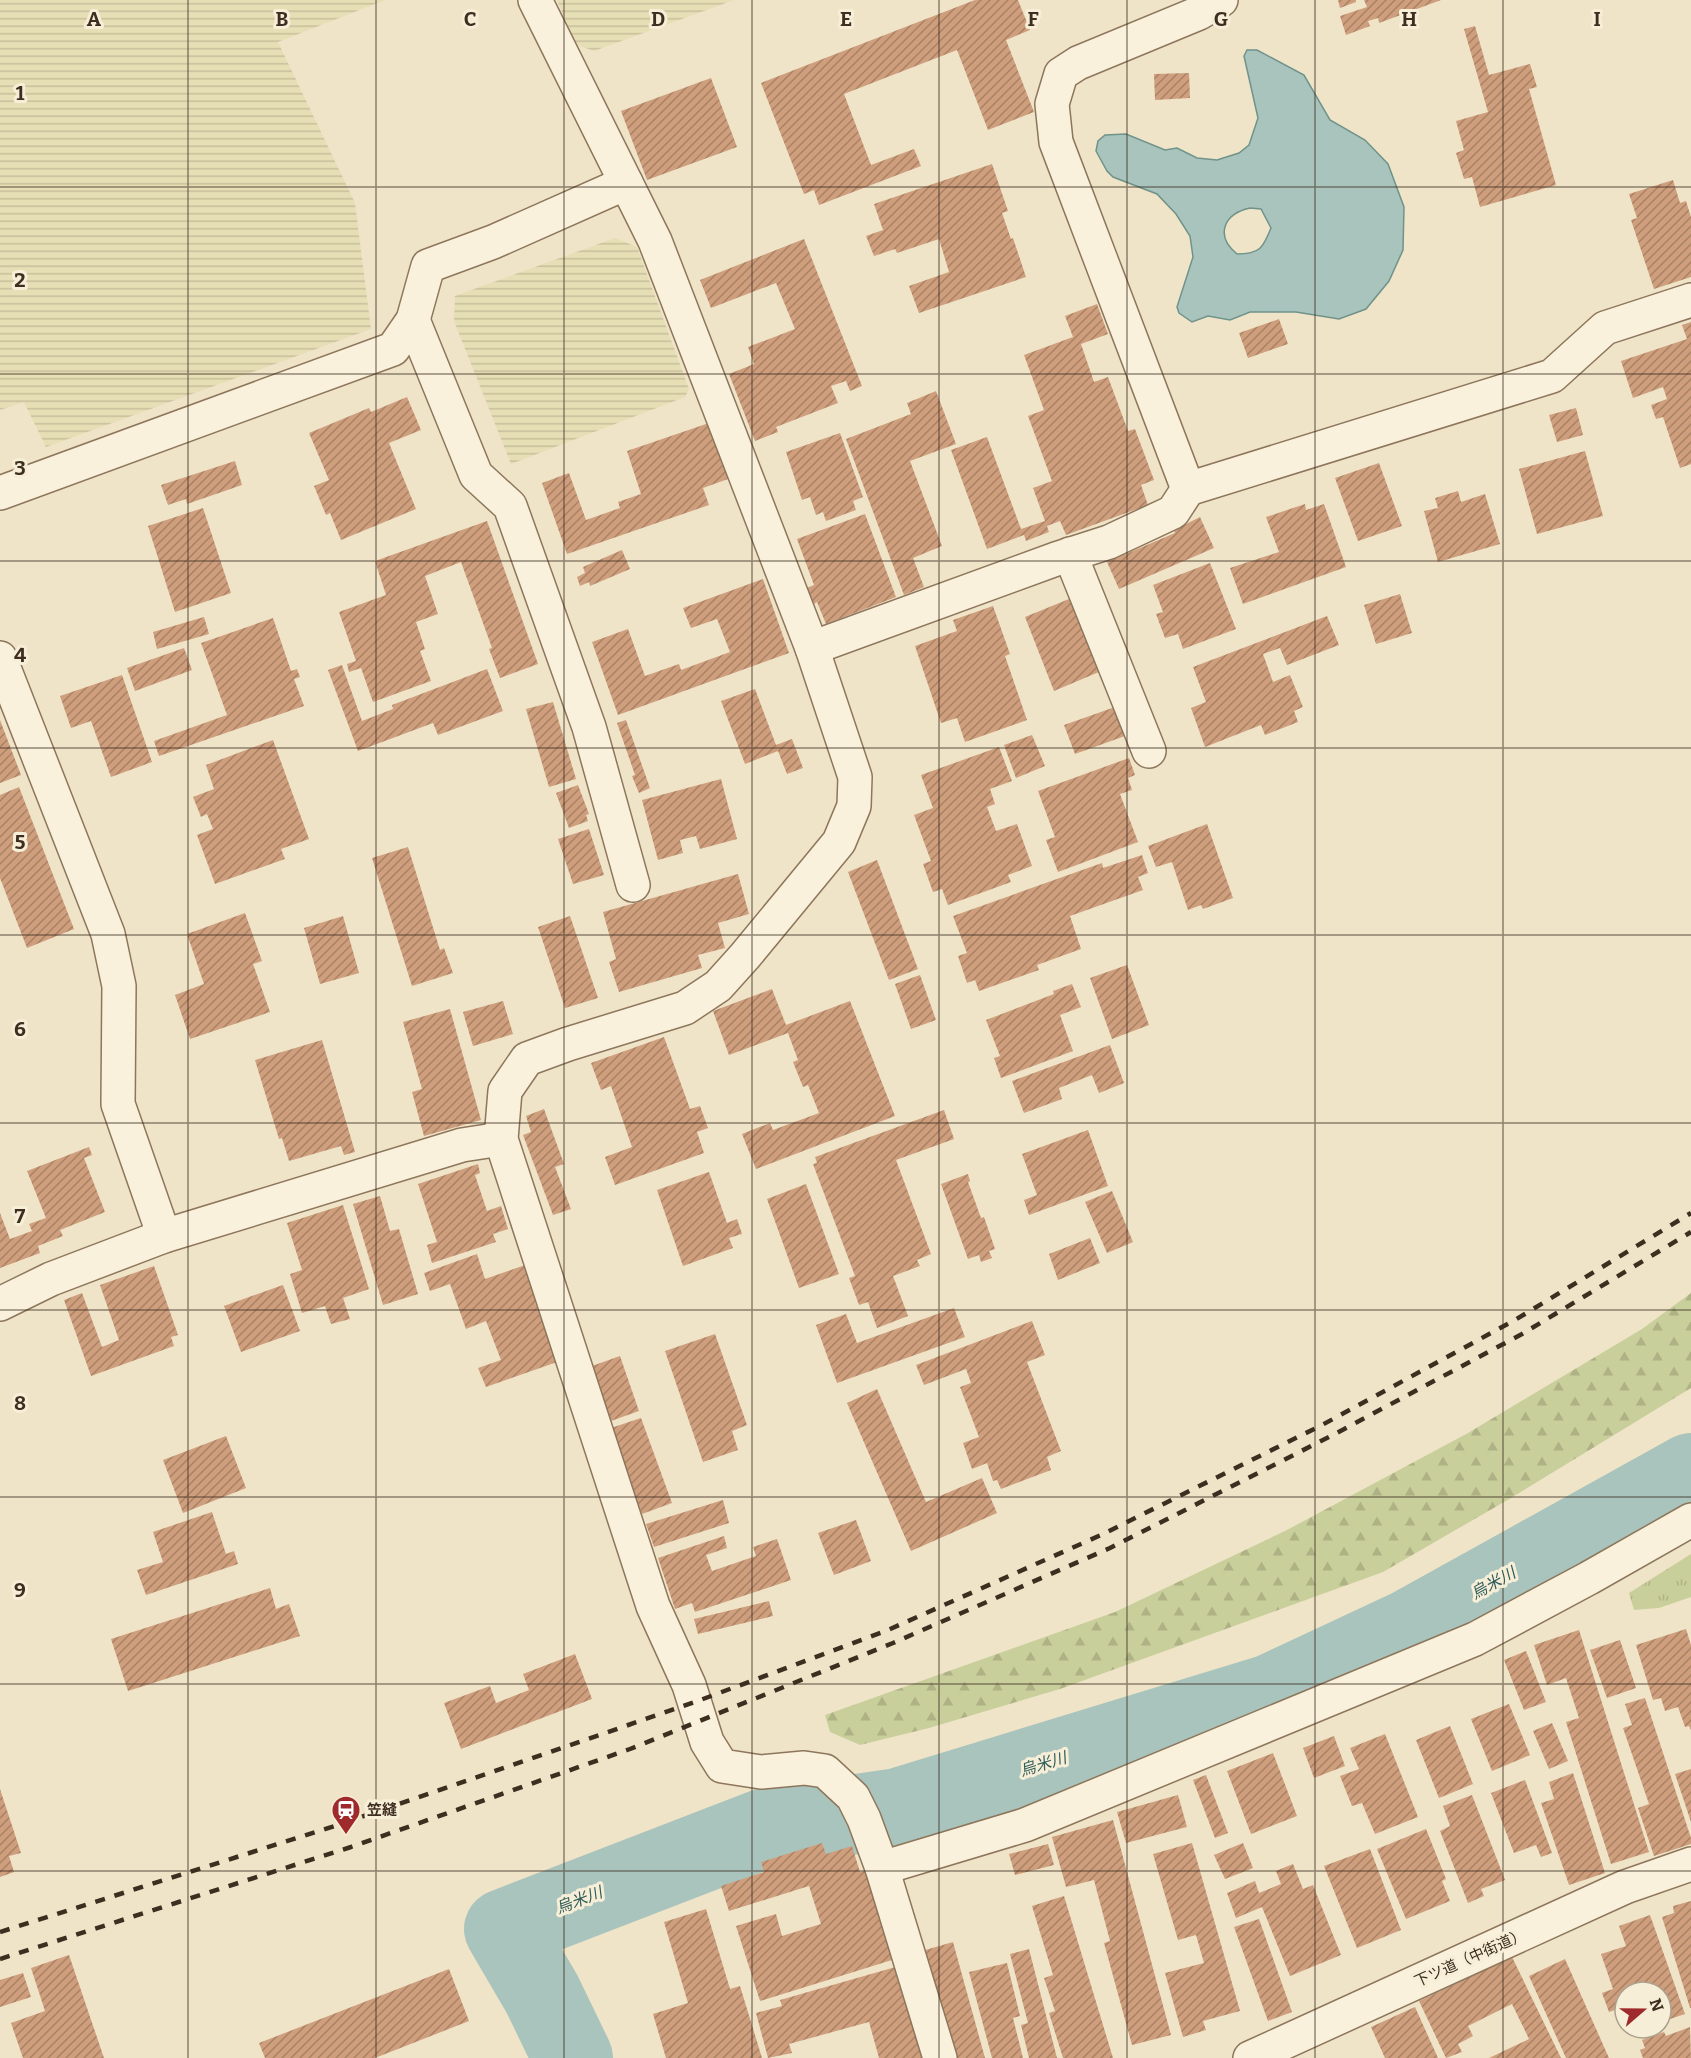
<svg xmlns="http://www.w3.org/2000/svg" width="1691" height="2058" font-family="Bitter,'Noto Sans JP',serif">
<defs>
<pattern id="farmland-rules" width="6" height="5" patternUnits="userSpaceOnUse" patternTransform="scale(1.5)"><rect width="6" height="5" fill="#e6deb5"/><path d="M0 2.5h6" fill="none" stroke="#c6bf9b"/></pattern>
<pattern id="forest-firs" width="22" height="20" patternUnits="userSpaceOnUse" patternTransform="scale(1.5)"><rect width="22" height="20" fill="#c9cf9b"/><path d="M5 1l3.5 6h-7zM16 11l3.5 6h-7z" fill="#aeb285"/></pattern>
<pattern id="park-tufts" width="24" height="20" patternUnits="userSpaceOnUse" patternTransform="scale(1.5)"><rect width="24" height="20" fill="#c9cf9b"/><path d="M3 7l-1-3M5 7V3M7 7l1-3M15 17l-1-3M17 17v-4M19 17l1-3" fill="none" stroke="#aeb285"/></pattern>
<pattern id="building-hatch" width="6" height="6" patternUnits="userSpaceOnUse" patternTransform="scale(1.5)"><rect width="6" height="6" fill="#cf9f7d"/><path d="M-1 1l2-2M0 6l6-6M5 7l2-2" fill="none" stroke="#a98266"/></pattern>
</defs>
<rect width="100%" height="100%" fill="#f0e4c8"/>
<!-- farmland -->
<g fill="url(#farmland-rules)">
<polygon points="0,0 385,0 278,42 355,203 371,329 46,447 24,402 0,410"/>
<polygon points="557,0 734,0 594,51 575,44"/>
<polygon points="615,238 637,247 689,389 685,397 511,464 454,321 455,296"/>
</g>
<!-- forest -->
<polygon fill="url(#forest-firs)" points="1691,1293 1691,1388 1511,1498 1383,1572 1060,1689 929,1728 860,1745 830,1732 825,1715 1115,1612 1287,1530 1468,1433 1642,1329"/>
<!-- park -->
<polygon fill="url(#park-tufts)" points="1691,1554 1691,1597 1659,1608 1634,1610 1629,1593"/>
<!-- water -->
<path fill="#a9c4bc" stroke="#6f938a" stroke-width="1.5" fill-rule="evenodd" d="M1247,50h10l47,25 26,45 35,20 23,24 16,43 -1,43 -14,31 -23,28 -27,10 -43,-7h-46l-20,8 -22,-4 -16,6 -13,-9 -2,-6 16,-50 -3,-21 -14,-22 -19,-20 -44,-17 -6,-6 -11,-20 2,-10 7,-6 21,-1 39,16 12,-2 20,10 20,2 22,-7 10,-8 9,-27 -14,-62zM1250,208l11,1 10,19c-8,20 -11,26 -34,26 -22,-18 -14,-40 13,-46z"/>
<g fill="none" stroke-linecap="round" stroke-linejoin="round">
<!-- river -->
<polyline stroke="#a9c4bc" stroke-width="80" points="573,2058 542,1994 504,1929 768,1827 898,1808 1271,1694 1410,1629 1691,1473"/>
</g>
<!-- building -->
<g fill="url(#building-hatch)">
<polygon points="975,0 1018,0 1030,30 1006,40 1034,112 988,130 957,50 844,94 871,165 914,149 921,166 819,205 814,190 804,194 761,83"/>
<polygon points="1338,0 1356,0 1356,2 1340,8"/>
<polygon points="1364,0 1441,0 1379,23 1378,18 1368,21 1370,26 1346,35 1340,16 1367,7"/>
<polygon points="1475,26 1489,75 1530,64 1537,87 1529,89 1556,185 1480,207 1472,177 1464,179 1456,153 1464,150 1456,121 1488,112 1464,29"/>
<polygon points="1189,73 1190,98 1155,100 1154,74"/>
<polygon points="711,78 737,147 647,180 621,111"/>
<polygon points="992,164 1008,211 1002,213 1011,239 1013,238 1026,277 919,313 909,286 949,272 939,239 897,253 895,249 874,256 866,236 883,230 874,204"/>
<polygon points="1673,180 1680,203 1686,201 1691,217 1691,277 1654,289 1631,220 1637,218 1629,194"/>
<polygon points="804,239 862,386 850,391 846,381 831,386 838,403 776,427 778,432 755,441 729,374 754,364 748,347 795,329 776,283 711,308 700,280"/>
<polygon points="1097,304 1108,334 1081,344 1094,382 1108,377 1128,431 1135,429 1154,480 1141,485 1148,505 1066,535 1060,521 1047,526 1049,532 1026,541 1024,535 987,549 951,450 987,437 1021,529 1045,521 1033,488 1052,481 1028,416 1044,410 1024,355 1073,337 1065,316"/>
<polygon points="1279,319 1288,344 1248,358 1239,333"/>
<polygon points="1691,322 1691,464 1680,468 1663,417 1656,419 1651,405 1667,399 1663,387 1633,398 1621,361 1687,339 1682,325"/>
<polygon points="936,391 956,444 910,461 942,546 913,558 924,587 904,595 846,439 911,414 907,403"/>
<polygon points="407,397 421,430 389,443 416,509 341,540 330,513 326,515 314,486 329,480 309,433 369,408 371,412"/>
<polygon points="1576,408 1583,435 1557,442 1549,415"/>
<polygon points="709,423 728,479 703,488 709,505 567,554 542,483 569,473 586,520 620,508 618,502 641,494 627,451"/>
<polygon points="840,433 863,497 853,501 856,510 826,521 823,512 816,515 810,497 802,500 786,452"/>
<polygon points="1585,451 1603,516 1537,534 1519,469"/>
<polygon points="235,461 242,485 187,504 186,499 168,505 161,485"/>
<polygon points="1379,463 1402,526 1358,541 1335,478"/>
<polygon points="1458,491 1461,502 1485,494 1500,544 1438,562 1424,511 1438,508 1435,498"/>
<polygon points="1305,504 1306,510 1324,504 1346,567 1243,604 1230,568 1279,552 1266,517"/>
<polygon points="203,508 231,593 175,612 148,526"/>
<polygon points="865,514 896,597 826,624 817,602 814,604 807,588 814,585 797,539"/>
<polygon points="1200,517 1214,548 1119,589 1107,562 1175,533 1174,530"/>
<polygon points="487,521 538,664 500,678 489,649 492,648 461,562 425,576 438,614 416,622 425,649 420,651 431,681 373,702 361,668 349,672 347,664 356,661 339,612 386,595 375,561"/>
<polygon points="622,550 630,569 590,586 589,582 580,586 577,577 585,573 583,567"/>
<polygon points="1210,563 1236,629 1183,649 1178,634 1165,638 1156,614 1163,612 1153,585"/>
<polygon points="763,579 789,653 618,715 592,642 628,629 645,676 679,664 681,670 730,652 717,619 691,628 683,608"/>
<polygon points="1400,594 1412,633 1376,644 1364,605"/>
<polygon points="1069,599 1099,672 1054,691 1025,617"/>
<polygon points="993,606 1010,654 1005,656 1027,720 965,742 957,718 941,723 915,646 957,631 953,620"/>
<polygon points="1327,616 1339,645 1287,665 1280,648 1263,654 1273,682 1290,675 1303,707 1294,711 1298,722 1265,735 1261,725 1205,747 1191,708 1206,702 1193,667"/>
<polygon points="204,617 209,634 157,649 153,632"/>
<polygon points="273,618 291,671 297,669 300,677 294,679 304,706 159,756 154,741 227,715 201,643"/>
<polygon points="184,648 192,670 135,691 127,668"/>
<polygon points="342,665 362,721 393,709 392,705 487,669 503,711 438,735 433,723 358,751 328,670"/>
<polygon points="122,675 152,762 111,777 91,721 71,728 60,696"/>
<polygon points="755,689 776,745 792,739 803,768 787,774 778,751 745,764 721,701"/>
<polygon points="553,702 576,779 549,787 526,709"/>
<polygon points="1115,707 1125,736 1075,754 1064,725"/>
<polygon points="0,720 21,775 0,783"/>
<polygon points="626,720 650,788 639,793 632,776 635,775 617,723"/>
<polygon points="1032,735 1045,766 1016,778 1004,745"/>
<polygon points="273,740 309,839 281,849 285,859 215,884 197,835 213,829 207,814 201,817 193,797 214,789 206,765"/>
<polygon points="999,747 1012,781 990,789 995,804 987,807 996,831 1017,824 1032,866 1008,875 1011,882 948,905 942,889 933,892 923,864 931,861 914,815 933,808 921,775"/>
<polygon points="1129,758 1135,775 1128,778 1132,790 1120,794 1138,842 1058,872 1046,840 1055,837 1038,791"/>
<polygon points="721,779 737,839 700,849 696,836 680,840 683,853 658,860 642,800"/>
<polygon points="578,785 589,814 586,815 588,821 569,828 556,793"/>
<polygon points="19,787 74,929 27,948 0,878 0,795"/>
<polygon points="1207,824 1233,898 1203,909 1201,905 1188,910 1172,862 1156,867 1148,846"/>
<polygon points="589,829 604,875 573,884 558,839"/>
<polygon points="408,847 440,950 444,948 453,973 412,986 372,858"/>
<polygon points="1142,855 1148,873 1138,877 1143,890 1070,916 1081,949 1037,965 1039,970 979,991 975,980 967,983 958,956 967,953 953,916 1102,863 1103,868"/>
<polygon points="877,860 918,969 889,980 848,872"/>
<polygon points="738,874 749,914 718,923 725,948 698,955 702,968 619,992 609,962 616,959 603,912"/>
<polygon points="245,913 262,961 253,964 270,1012 190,1039 175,995 204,984 187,934"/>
<polygon points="343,916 359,973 320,984 304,928"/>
<polygon points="570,916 598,998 565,1008 538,927"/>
<polygon points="1127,965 1149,1025 1112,1039 1090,978"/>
<polygon points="920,975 936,1020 911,1029 895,984"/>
<polygon points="1072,984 1081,1007 1060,1015 1073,1051 1001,1078 994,1058 1000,1056 986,1020 1054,994 1053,991"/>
<polygon points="772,989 786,1025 850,1001 895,1116 756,1169 742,1134 770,1123 773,1130 819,1113 808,1085 803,1087 793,1062 798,1060 788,1033 729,1055 713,1011"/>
<polygon points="503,1001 513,1034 473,1046 463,1012"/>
<polygon points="450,1009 481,1120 424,1136 412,1092 422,1089 403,1022"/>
<polygon points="664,1037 690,1109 700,1106 708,1128 697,1132 704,1153 615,1185 605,1157 632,1147 611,1086 601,1090 591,1063"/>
<polygon points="322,1040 355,1152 344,1155 341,1146 289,1161 282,1138 279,1139 255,1060"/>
<polygon points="1110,1045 1124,1083 1099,1093 1092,1075 1059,1088 1062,1099 1024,1113 1012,1081"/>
<polygon points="544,1109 564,1164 555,1167 571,1209 553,1215 523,1135 531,1132 526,1116"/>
<polygon points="944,1110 954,1139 896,1160 931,1254 917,1260 920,1266 893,1276 908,1316 877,1328 868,1302 859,1305 849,1278 855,1276 813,1164 817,1163 815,1157"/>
<polygon points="1088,1130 1108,1186 1029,1215 1024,1200 1037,1195 1022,1154"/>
<polygon points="89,1147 92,1155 84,1158 105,1212 60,1230 63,1236 38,1246 40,1253 0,1268 0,1213 10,1239 32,1231 29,1224 46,1218 27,1171"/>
<polygon points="478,1164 480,1173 475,1175 487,1211 501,1206 508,1229 493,1234 496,1242 432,1263 427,1245 437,1242 418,1184"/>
<polygon points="709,1172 727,1223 737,1219 742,1234 729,1238 733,1248 683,1266 657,1190"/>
<polygon points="968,1174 970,1181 968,1182 981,1218 984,1217 995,1249 989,1251 992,1258 981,1262 979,1255 968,1259 941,1184"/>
<polygon points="806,1184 839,1274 799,1288 767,1199"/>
<polygon points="1112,1191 1133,1242 1107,1253 1085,1202"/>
<polygon points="380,1196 390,1231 399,1229 418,1294 383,1305 353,1204"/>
<polygon points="343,1205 369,1289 343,1298 350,1319 331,1324 325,1306 302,1313 290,1274 302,1270 287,1223"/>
<polygon points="1090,1238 1100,1263 1058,1280 1049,1254"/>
<polygon points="477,1254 485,1279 528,1264 541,1300 535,1302 557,1362 486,1387 478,1368 501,1360 486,1321 466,1329 450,1284 430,1291 424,1273"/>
<polygon points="154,1266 178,1335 171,1337 174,1346 91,1376 64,1300 82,1293 102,1347 119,1340 100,1285"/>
<polygon points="283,1285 300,1331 241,1352 224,1306"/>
<polygon points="954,1308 965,1337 837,1383 816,1325 846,1314 857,1343"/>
<polygon points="1032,1321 1045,1355 1027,1362 1061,1451 1047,1457 1051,1470 1001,1489 997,1480 993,1481 987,1463 972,1469 963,1443 979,1437 960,1387 971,1383 966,1369 924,1385 916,1365"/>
<polygon points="715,1334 747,1425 732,1431 738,1450 703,1462 665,1351"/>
<polygon points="620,1356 639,1411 611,1421 592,1366"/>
<polygon points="877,1389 926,1502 982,1478 997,1513 911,1551 847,1403"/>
<polygon points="641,1418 672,1503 642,1514 611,1428"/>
<polygon points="226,1436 246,1488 183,1513 163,1460"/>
<polygon points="723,1500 729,1523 654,1547 646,1524"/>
<polygon points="212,1512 226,1554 234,1551 238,1564 146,1595 137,1570 163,1562 153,1532"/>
<polygon points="856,1520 871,1561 834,1575 818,1533"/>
<polygon points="724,1536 727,1548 706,1555 712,1571 756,1556 753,1547 777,1539 791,1580 695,1612 692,1603 675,1609 658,1558"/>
<polygon points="270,1588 276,1609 289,1604 300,1636 128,1691 111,1639"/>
<polygon points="769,1601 773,1616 698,1634 694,1619"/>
<polygon points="1686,1629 1691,1645 1691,1730 1689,1726 1685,1727 1678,1707 1665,1711 1661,1698 1653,1700 1636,1645"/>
<polygon points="1579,1630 1649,1852 1611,1864 1566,1722 1579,1718 1566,1678 1547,1685 1534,1645"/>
<polygon points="1620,1640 1636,1688 1607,1698 1590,1650"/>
<polygon points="1526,1651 1546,1702 1524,1710 1504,1660"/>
<polygon points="575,1654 592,1699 461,1749 444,1703 490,1686 496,1703 529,1690 523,1674"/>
<polygon points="1645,1698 1691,1838 1691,1844 1654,1856 1638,1808 1649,1804 1623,1728 1632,1725 1625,1704"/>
<polygon points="1509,1704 1530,1755 1492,1771 1471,1719"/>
<polygon points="1552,1723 1568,1761 1549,1769 1533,1731"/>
<polygon points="1450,1726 1473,1784 1439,1798 1416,1740"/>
<polygon points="1385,1734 1418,1817 1375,1834 1362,1803 1352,1806 1340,1776 1359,1769 1350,1748"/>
<polygon points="1334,1736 1345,1766 1314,1778 1303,1748"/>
<polygon points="1273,1753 1297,1816 1251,1834 1227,1771"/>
<polygon points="1691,1769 1691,1822 1675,1774"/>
<polygon points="1573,1773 1605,1873 1569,1885 1541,1803 1554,1799 1549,1782"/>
<polygon points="1206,1775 1228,1833 1215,1838 1193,1780"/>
<polygon points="1525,1780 1552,1853 1541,1857 1536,1845 1514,1853 1491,1793"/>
<polygon points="0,1789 21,1853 9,1856 14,1872 0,1877"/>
<polygon points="1178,1795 1187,1827 1126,1843 1117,1812"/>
<polygon points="1472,1795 1505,1880 1481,1889 1484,1896 1468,1903 1440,1831 1450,1826 1443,1806"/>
<polygon points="1113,1820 1171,2035 1132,2045 1104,1943 1110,1941 1094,1880 1066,1887 1052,1837"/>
<polygon points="1426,1829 1446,1879 1442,1881 1450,1901 1406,1919 1377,1849"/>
<polygon points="822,1843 826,1854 852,1846 860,1872 865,1871 892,1960 760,2001 736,1926 776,1914 782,1936 821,1924 809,1886 729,1911 721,1886 764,1872 761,1862"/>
<polygon points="1192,1843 1240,2011 1203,2021 1206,2030 1183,2037 1165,1973 1204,1963 1196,1935 1178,1940 1153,1854"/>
<polygon points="1243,1843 1253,1868 1225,1879 1214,1855"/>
<polygon points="1048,1844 1054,1865 1015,1875 1009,1854"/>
<polygon points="1370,1849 1401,1930 1357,1948 1324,1866"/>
<polygon points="1293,1864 1303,1889 1313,1885 1341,1955 1290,1976 1262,1907 1236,1918 1227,1893 1255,1881 1259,1893 1281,1884 1276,1871"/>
<polygon points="1064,1896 1113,2058 1063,2058 1049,2013 1055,2011 1044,1978 1053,1975 1032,1906"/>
<polygon points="1691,1901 1691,2008 1690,2008 1662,1917 1674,1913 1673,1906"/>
<polygon points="706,1909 730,1989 740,1986 762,2058 666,2058 653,2014 688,2003 664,1922"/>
<polygon points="1650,1915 1685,2014 1661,2022 1661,1992 1625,1992 1625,2019 1621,2008 1609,2012 1602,1993 1613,1989 1601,1954 1626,1946 1619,1926"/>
<polygon points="1259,1919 1292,2012 1268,2021 1234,1927"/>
<polygon points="953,1942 985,2058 952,2058 922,1951"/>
<polygon points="1029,1949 1057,2058 1029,2058 1021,2025 1028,2023 1010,1954"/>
<polygon points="69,1955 104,2058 23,2058 11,2023 45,2011 31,1968"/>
<polygon points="1512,1957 1561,2058 1489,2058 1529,2039 1512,2004 1468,2026 1473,2036 1458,2044 1462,2052 1446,2058 1419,2001"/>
<polygon points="1565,1959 1609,2058 1566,2058 1529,1976"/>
<polygon points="1007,1963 1020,2016 1013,2018 1023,2058 992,2058 969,1972"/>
<polygon points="899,1966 924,2058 879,2058 869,2022 789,2044 792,2053 768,2058 756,2013 782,2006 780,2000"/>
<polygon points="449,1969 469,2021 375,2058 265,2058 259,2043"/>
<polygon points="23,1973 31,1997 0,2007 0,1980"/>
<polygon points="1415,2007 1438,2058 1385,2058 1371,2027"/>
<polygon points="1690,2027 1691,2058 1643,2058 1640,2050 1645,2048 1642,2040 1664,2032 1666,2036"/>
</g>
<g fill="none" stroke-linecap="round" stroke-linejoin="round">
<!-- minor casing -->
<g stroke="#8d765c" stroke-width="36">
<g id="minor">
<polyline points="535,0 655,241 812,648 855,777 854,806 839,842 745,956 718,986 685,1008 568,1044 527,1059 505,1091 501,1139 653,1606 689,1685 707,1742 722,1766 761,1772 804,1768 825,1771 853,1797 864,1819 882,1868 940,2058"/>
<polyline points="413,320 476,475 510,506 589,727 633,885"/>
<polyline points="1188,489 1552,376 1605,328 1691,300"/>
<polyline points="0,493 393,349 413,320 428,266 493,242 626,183"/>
<polyline points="1070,554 1149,751"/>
<polyline points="812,648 1056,559 1109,542 1173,512 1188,489 1056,142 1052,104 1061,74 1078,63 1199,13 1221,0"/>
<polyline points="0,658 108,934 119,986 118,1104 164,1236"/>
<polyline points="0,1304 51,1279 164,1236 462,1145 501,1139"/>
<polyline points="882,1868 1025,1825 1475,1639 1589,1578 1691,1520"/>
<polyline points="1250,2058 1625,1887 1691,1864"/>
</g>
</g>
<!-- minor -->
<use href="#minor" stroke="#faf1dc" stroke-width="33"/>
<!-- rail -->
<g stroke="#3d2e20" stroke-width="4.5" stroke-dasharray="10 10" stroke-linecap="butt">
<polyline points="0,1932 341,1824 695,1702 888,1630 1101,1535 1322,1425 1515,1320 1691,1213"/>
<polyline points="0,1959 351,1847 630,1749 893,1643 1110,1548 1331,1436 1522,1334 1691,1232"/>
</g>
</g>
<!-- grid -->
<path fill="none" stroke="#3d2e20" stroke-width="1.5" stroke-opacity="0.55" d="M188,0v2058M376,0v2058M564,0v2058M752,0v2058M939,0v2058M1127,0v2058M1315,0v2058M1503,0v2058M0,187h1691M0,374h1691M0,561h1691M0,748h1691M0,935h1691M0,1123h1691M0,1310h1691M0,1497h1691M0,1684h1691M0,1871h1691"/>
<!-- icons -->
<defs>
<g id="station-pin" transform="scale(1.5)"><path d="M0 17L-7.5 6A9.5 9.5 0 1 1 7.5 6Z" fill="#9e2a2b" stroke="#f7eed8"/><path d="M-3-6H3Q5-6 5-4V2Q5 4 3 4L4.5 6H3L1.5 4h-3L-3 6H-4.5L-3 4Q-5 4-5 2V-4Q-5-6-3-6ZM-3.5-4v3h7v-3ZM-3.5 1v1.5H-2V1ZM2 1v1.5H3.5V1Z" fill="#fff"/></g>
</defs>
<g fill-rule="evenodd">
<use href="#station-pin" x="346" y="1810"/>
</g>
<g text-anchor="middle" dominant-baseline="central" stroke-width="6" stroke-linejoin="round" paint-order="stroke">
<!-- poi labels -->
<g font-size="15" font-weight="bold" fill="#3d2e20" stroke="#f7eed8" text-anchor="start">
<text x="367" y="1810">笠縫</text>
</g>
<!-- street labels -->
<g font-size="15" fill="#3d2e20" stroke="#f7eed8">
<text transform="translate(1470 1958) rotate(-24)">下ツ道（中街道）</text>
</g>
<!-- water labels -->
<g font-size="16" font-style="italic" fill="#2f5d5a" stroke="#f7eed8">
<text transform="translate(1493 1583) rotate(-29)">烏米川</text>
<text transform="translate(1043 1764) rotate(-17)">烏米川</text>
<text transform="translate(579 1900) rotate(-21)">烏米川</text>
</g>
</g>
<g font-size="20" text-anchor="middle" font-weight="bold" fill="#3d2e20" stroke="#f7eed8" stroke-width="6" stroke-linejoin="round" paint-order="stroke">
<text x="94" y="26">A</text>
<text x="282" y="26">B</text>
<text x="470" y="26">C</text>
<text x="658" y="26">D</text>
<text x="846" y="26">E</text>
<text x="1033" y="26">F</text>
<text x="1221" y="26">G</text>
<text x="1409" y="26">H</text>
<text x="1597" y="26">I</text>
<text x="20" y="100">1</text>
<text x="20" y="287">2</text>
<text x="20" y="475">3</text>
<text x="20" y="662">4</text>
<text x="20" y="849">5</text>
<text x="20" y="1036">6</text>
<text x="20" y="1223">7</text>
<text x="20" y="1410">8</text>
<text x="20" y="1597">9</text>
</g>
<!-- north arrow -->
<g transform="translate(1643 2010) rotate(70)"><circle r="28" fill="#f7eed8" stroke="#ada18e" stroke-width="1.5"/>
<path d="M0-4.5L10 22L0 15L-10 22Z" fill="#9e2a2b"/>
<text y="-9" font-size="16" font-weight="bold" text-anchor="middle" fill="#3d2e20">N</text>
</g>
</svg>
